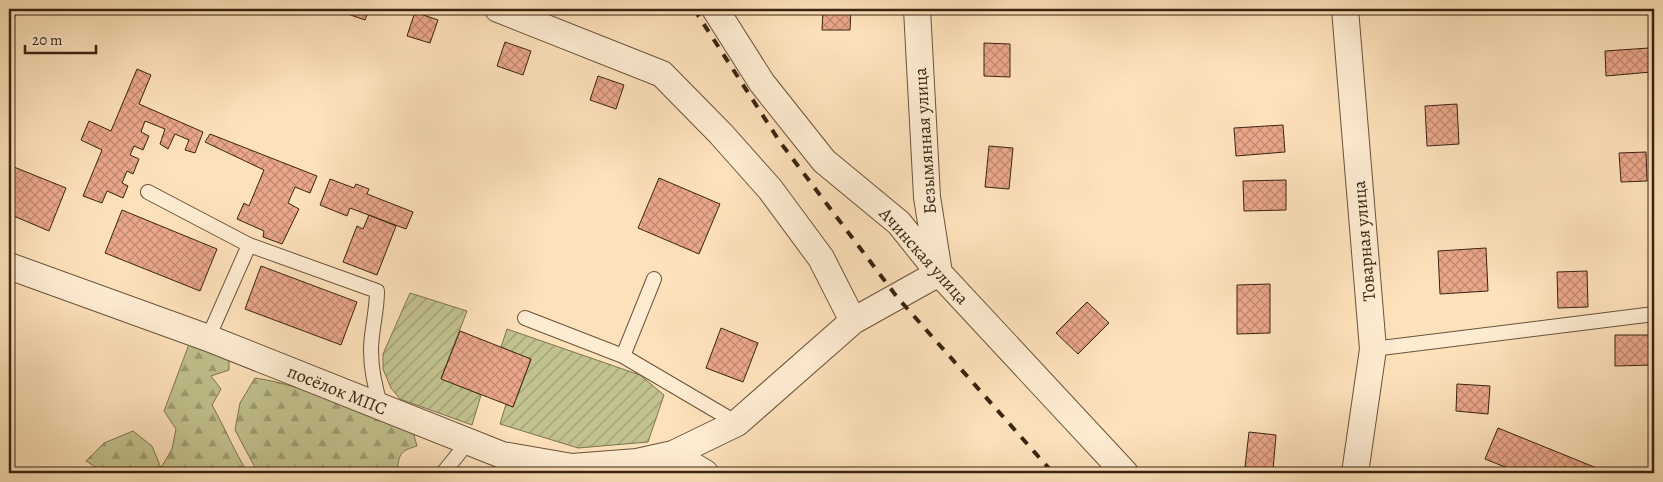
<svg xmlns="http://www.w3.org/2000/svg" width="1663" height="482" font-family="Alegreya,serif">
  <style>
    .forest { fill: url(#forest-firs); stroke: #7e734f }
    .garden { fill: url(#garden-furrows); stroke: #7e734f }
    .building { fill: url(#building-cross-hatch); stroke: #392410 }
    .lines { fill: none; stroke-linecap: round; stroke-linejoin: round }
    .service-casing { stroke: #6a533a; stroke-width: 16 }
    .minor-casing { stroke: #6a533a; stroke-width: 28 }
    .service { stroke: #feecd2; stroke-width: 14 }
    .minor { stroke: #feecd2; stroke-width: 26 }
    .rail { stroke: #392410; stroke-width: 4; stroke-dasharray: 9 9; stroke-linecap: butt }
    .labels { text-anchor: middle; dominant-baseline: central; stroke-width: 4; stroke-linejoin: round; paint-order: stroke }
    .street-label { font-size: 18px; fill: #392410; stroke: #feecd2 }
  </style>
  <defs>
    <pattern id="forest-firs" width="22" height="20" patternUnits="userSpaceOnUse" patternTransform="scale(1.25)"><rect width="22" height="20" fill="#c2c28e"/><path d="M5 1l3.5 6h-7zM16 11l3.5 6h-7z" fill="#9f9d73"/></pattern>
    <pattern id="garden-furrows" width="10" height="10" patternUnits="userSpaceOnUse" patternTransform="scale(1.25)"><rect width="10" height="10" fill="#c2c28e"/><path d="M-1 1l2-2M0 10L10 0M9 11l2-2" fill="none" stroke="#9f9d73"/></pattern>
    <pattern id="building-cross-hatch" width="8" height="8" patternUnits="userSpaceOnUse" patternTransform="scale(1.25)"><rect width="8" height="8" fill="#eba78a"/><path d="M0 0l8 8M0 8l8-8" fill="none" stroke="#bf886f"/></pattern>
  </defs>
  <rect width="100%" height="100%" fill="#fde1ba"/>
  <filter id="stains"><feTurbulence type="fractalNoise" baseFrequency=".004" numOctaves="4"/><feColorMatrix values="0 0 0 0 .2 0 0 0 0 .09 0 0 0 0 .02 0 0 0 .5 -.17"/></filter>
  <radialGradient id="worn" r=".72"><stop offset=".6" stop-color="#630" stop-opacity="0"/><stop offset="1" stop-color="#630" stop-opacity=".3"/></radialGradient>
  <!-- forest -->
  <path class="forest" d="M191,339L229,354V370L211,376L221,389L212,405C225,428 234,451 248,473H105L86,461L104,443L133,431L152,446L161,468L172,449L176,429L164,411Z
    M255,378C309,386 362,413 413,432L417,446C399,451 399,455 397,473H258L235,430L240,403Z"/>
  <!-- garden -->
  <path class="garden" d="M410,293L467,311L441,378L481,395L472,425L400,399L391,388L383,369V354Z
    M507,329L640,375L664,395L648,442L578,448L500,424L506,404L513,407L531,360L501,347Z"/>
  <!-- building -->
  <path class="building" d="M340,9H369L365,20L339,11Z
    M823,9H851L850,30H822Z
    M415,12L438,20L430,43L407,36Z
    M505,42L531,51L523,75L497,66Z
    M984,43L1010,44V77L984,76Z
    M1649,48L1651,72L1606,76L1605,51Z
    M137,69L151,75L139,104L203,132L195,153L185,150L189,140L175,134L168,149L160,144L165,129L145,121L141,132L149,136L143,150L134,146L130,155L139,159L133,174L127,171L122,183L128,186L123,198L107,191L102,203L83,196L102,150L81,140L89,121L111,131Z
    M598,76L624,85L616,109L590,100Z
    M1457,104L1459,144L1427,146L1425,106Z
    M1283,125L1285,152L1236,156L1234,128Z
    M210,134L317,176L310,193L295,187L288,203L299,209L282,244L263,237L264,231L237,219L244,203L249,206L264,170L205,142Z
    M989,146L1013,148L1009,189L985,187Z
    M1646,152L1647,181L1621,182L1619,153Z
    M9,165L66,188L49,231L9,214Z
    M659,178L720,204L699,254L638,228Z
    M330,179L354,188L356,184L369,189L367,194L413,212L406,229L350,208L347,216L320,205Z
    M1286,180V210L1244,211L1243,181Z
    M122,210L217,249L200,291L105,253Z
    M369,215L396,226L377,275L343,262L357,226L363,229Z
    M1486,248L1488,291L1440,294L1438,251Z
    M261,266L357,302L341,345L245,309Z
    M1587,271L1588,307L1558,308L1557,272Z
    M1270,284V333L1237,334V285Z
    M1087,302L1109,323L1078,354L1056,333Z
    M721,328L758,343L743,382L706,368Z
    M460,331L531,359L513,407L441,379Z
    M1615,335H1654V365L1615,366Z
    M1457,384L1490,386L1488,414L1456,411Z
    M1498,428L1609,473H1520L1485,459Z
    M1249,432L1276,435L1273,470L1245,467Z"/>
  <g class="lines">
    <defs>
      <path id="service" d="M9,12L11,9
        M148,192L249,245
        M654,279L623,356L737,423
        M525,318L623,356
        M208,338L249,245L377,291C377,312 371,331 371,350C371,370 375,388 381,407
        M1373,349L1654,314
        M443,473L468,442"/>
      <path id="minor" d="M498,9L662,74L721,134L770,189L821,258L853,321
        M715,9L762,83L824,161L899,223L939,273L1125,473
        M1345,9L1373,349L1355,473
        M9,266L208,338L502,455L572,467L637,462L673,454L705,473
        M666,464L673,454L737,423L853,321L939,273L927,197L917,9"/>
    </defs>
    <!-- service casing -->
    <use href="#service" class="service-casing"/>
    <!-- minor casing -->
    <use href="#minor" class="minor-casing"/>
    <!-- service -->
    <use href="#service" class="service"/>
    <!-- minor -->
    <use href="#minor" class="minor"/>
    <!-- rail -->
    <path class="rail" d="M694,9L780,142L897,297L1053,473"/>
  </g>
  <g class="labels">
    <!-- street labels -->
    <g class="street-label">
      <text transform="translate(925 141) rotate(-94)">Безымянная улица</text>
      <text transform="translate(1364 241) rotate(-95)">Товарная улица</text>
      <text transform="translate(924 256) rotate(48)">Ачинская улица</text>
      <text transform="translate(337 390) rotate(22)">посёлок МПС</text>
    </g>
  </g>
  <!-- margin -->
  <rect width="1663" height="482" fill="none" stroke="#fde1ba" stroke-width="30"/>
  <rect x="10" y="10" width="1643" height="462" fill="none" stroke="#392410" stroke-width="2.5"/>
  <rect x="15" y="15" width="1633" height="452" fill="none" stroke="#392410"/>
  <!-- scale -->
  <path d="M25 45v8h71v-8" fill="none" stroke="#392410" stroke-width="2.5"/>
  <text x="32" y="45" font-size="15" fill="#392410" stroke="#feecd2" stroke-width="4" paint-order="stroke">20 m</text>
  <rect width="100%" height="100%" filter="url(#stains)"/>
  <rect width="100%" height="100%" fill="url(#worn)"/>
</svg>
